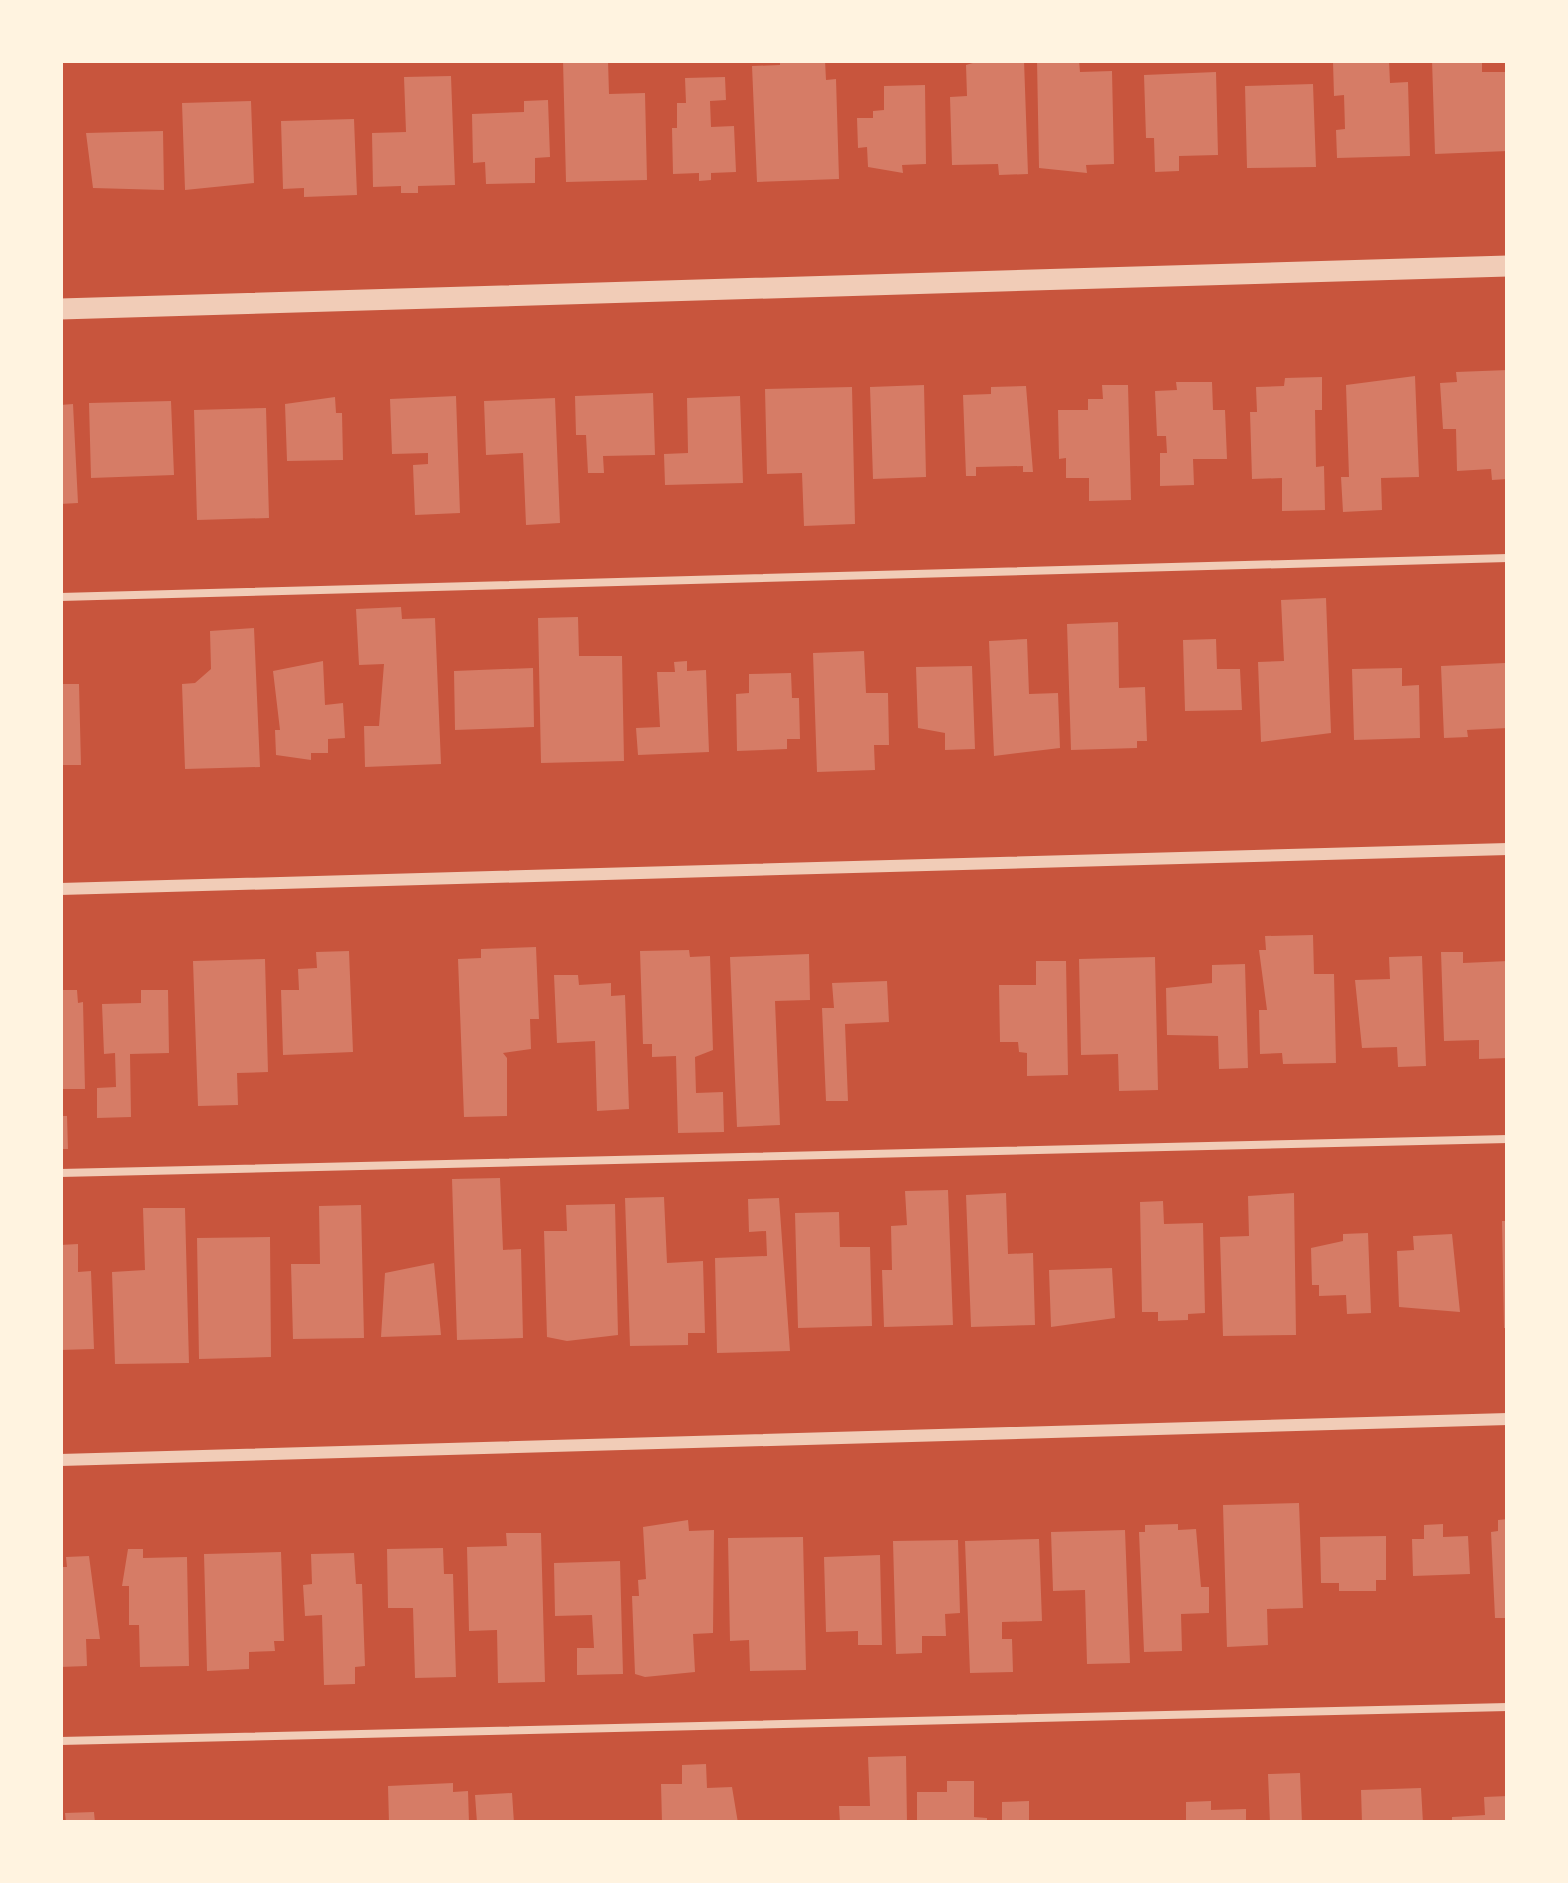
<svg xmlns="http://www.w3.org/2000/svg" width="1568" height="1883" font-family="'Source Sans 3',sans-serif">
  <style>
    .building { fill: #d67c66 }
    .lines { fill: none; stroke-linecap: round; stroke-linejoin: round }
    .service { stroke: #f1ccb7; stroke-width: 8 }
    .minor { stroke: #f1ccb7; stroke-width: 12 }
    .tertiary { stroke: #f1ccb7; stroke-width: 21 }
  </style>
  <rect width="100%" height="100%" fill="#c8553d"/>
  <!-- building -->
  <path class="building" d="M563,60H608L609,94L645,93L647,180L566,182Z
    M780,60H825L826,80L836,79L839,179L757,182L752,66L780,65Z
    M983,60H1024L1028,174L999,175L998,164L952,165L950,97L967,96L966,65Z
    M1037,60H1079L1080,72L1112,71L1114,164L1086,165L1087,173L1039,168Z
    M1389,60L1390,83L1408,82L1410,156L1337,158L1336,130L1345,129L1344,95L1334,96L1333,62Z
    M1432,60H1482V72H1507L1508,151L1435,154Z
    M1216,72L1218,155L1179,156V171L1155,172L1154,138H1146L1144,75Z
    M451,76L455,185L418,186V193H401V186L373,187L372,133L406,132L404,77Z
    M725,77L726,100L710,101L711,127L734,126L736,172L711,173V180L699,181V173L673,174L672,128H677V103H686L685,78Z
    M1313,84L1316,167L1247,168L1245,86Z
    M925,85L926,164L902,165L903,173L868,167L867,147L858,148L857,118H873V111L884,110V86Z
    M548,100L550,157L535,158V183L486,184L485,162L473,163L472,114L524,112V101Z
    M251,101L254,183L185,190L182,103Z
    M354,119L357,195L304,197V188L283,189L281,121Z
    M163,131L164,190L93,188L86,133Z
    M1508,370V479L1492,480L1491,469L1457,471L1456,429H1443L1440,383L1457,382L1456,372Z
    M1415,376L1419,477L1381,478L1382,510L1343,512L1341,477H1349L1346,385Z
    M1322,377V410H1315L1316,467L1324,466L1325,510L1282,511V478L1252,479L1250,412H1257L1256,387L1284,386L1285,378Z
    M1176,382H1212L1213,410H1225L1227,459H1193L1194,485L1160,486V453H1167L1166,436H1157L1155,391L1177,390Z
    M924,385L926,477L873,479L870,387Z
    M1102,385H1128L1131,500L1089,501V478H1066V458L1059,459L1058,410H1088V399H1103Z
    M1026,386L1033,472H1023V466L976,467V476H966L963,395L991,394V387Z
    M852,387L855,524L804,526L802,473L767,474L765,389Z
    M653,393L655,455L603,456L604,473H588L586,435H576L575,396Z
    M456,396L460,513L415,515L413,465L428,464V453L392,454L390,399Z
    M740,396L743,483L665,485L664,454L688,453L687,398Z
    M335,397L336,413H342L343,460L287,461L285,404Z
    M555,398L560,523L526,525L523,453L486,455L484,401Z
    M171,401L174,475L91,478L89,403Z
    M73,404L78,503L60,504V405Z
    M266,408L269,518L197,520L194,410Z
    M1326,598L1331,733L1261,742L1258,662L1284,661L1281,600Z
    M401,607L402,619L435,618L441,764L365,767L364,726H379L384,664L359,665L356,609Z
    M578,617L579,656H622L624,761L541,763L538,618Z
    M1118,622L1119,688L1145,687L1147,741H1137V748L1071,750L1067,624Z
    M254,628L260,767L185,769L182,684L195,683L211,669L210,631Z
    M1027,639L1029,694L1058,693L1060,748L994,756L989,641Z
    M1216,639L1217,669H1240L1242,710L1185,711L1183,640Z
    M864,651L866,693H888L889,745H874L875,770L817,772L813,653Z
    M323,661L325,705L343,703L345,738L328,739V753H311V760L276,755L275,730H280L273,671Z
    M687,661V671L706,670L709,752L638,755L636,728L660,727L657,672H675L674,662Z
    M1505,663L1508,728L1467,730L1468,737L1444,738L1441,666Z
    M972,666L975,749L945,750V733L918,728L916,667Z
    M533,668L534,727L455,730L454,671Z
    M1402,668V686L1419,685L1420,738L1354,740L1352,669Z
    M791,673L792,698H799L800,739H787V749L737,751L736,694L749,693V674Z
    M60,684H79L81,765H60Z
    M1313,935L1314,974H1334L1336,1063L1283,1064L1282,1053L1260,1054L1259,1010H1267L1259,950H1266L1265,936Z
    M536,947L539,1019H530L531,1049L503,1053L507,1058V1116L464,1117L458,959L481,958V949Z
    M689,950L690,957L710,956L713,1050L695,1057L696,1093L723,1092L724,1132L678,1133L676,1056L652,1057V1044H643L640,951Z
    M349,951L353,1052L283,1055L281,990H299L298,969L317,968L316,952Z
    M1441,952H1463V963L1508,961V1058L1479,1059V1040L1444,1041Z
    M809,954L810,1000L775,1001L780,1125L737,1127L730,957Z
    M1422,956L1426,1066L1398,1067L1397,1047L1362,1048L1355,980L1390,979L1389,957Z
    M1155,957L1158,1090L1119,1091L1118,1054L1081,1055L1079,959Z
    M265,959L268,1072L237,1073L238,1105L198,1106L193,961Z
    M1036,961H1066L1068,1075L1027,1076V1053L1019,1052L1018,1042H1000L999,985H1036Z
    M1245,964L1248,1068L1219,1069L1218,1036L1167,1035L1166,988L1212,983V965Z
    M554,975H578L579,985L611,983V996L625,995L629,1109L597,1111L595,1041L557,1043Z
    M887,981L889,1022L845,1024L848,1101H826L822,1008H834L832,983Z
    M60,990H77L78,1003L83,1002L85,1089H60Z
    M141,990H168L169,1053L130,1054L131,1117L97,1118V1088L116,1087L115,1053L104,1054L102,1004L141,1003Z
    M60,1116H67L68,1149H60Z
    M500,1178L503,1250L521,1249L523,1338L457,1340L452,1179Z
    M948,1190L953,1325L884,1327L882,1270H892L891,1226L907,1225L905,1191Z
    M1006,1193L1008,1254L1033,1253L1035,1325L971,1327L966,1195Z
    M1294,1193L1296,1335L1223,1336L1220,1237L1249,1236L1248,1196Z
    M664,1197L667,1263L703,1261L705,1333H688V1345L630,1346L625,1198Z
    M779,1198L790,1351L717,1353L715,1258L767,1256L766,1231L749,1232L748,1199Z
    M1163,1201L1164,1224L1203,1223L1205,1313L1188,1314V1320L1158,1321V1312H1142L1140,1202Z
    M615,1204L618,1335L567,1341L547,1337L544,1231H567L566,1205Z
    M361,1205L364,1338L293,1339L291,1264H320L319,1206Z
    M143,1208H185L189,1363L115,1364L112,1272L145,1270Z
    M839,1212L840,1247H870L872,1326L798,1328L795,1213Z
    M1502,1221H1508V1328H1504Z
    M1368,1233L1371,1313L1347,1314L1346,1295L1319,1296V1285H1312L1311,1248L1343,1241V1234Z
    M1452,1234L1460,1312L1399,1307L1397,1251L1414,1250L1413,1236Z
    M270,1237L271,1357L199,1359L197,1238Z
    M78,1244V1272L91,1271L94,1349L60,1350V1245Z
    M434,1263L441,1335L381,1337L385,1273Z
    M1112,1268L1115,1318L1051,1327L1049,1270Z
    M1299,1503L1303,1608L1267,1609L1268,1645L1227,1647L1223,1505Z
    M1508,1519V1618H1495L1491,1532L1498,1531V1520Z
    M688,1520L689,1531L714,1530L713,1633L693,1634L695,1672L645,1677L635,1674L632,1596H639L638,1580L646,1579L643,1527Z
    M1178,1524V1530L1196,1529L1201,1587H1209V1613L1181,1614L1182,1651L1144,1652L1139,1532H1145V1525Z
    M1443,1524V1537L1468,1536L1470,1574L1413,1576L1412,1539H1424V1525Z
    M1125,1530L1130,1663L1087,1664L1085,1590L1053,1591L1051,1532Z
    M506,1533H541L545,1682L498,1683L497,1630L469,1631L467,1547L507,1546Z
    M1386,1536V1580H1376V1591H1339V1583H1321L1320,1537Z
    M803,1537L806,1670L750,1671L749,1640L730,1641L728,1538Z
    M1039,1539L1042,1621L1002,1622V1639H1012L1013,1672L970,1673L965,1541Z
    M958,1540L960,1613L945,1614L946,1636H922V1653L896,1654L893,1541Z
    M443,1548L444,1574H453L456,1677L415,1678L413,1608H388L387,1549Z
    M128,1549H143V1558L187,1557L189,1666L140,1667L139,1625H129V1586H122Z
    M281,1552L284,1641H274L275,1651L249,1652V1669L207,1671L204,1554Z
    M354,1553L356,1584H362L365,1666L355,1667V1684L324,1685L322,1615L305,1616L303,1585L312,1584L311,1554Z
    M880,1555L882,1645H858V1631L826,1632L824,1557Z
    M89,1556L100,1639H86L87,1666L60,1667V1567H67L66,1557Z
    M620,1561L623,1674L577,1675V1648H594L592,1615L555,1616L554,1563Z
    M906,1756L907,1823H840L839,1806H870L868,1757Z
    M706,1764L707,1788L732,1787L738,1823H662L661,1784H682V1765Z
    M1300,1773L1302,1823H1270L1268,1774Z
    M947,1781H974V1817L987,1818V1823H917V1792H947Z
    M453,1783V1792L468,1791L469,1823H389L388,1786Z
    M1421,1788L1423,1823H1362L1361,1790Z
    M512,1793L514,1823H477L475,1795Z
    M1508,1796V1823H1452V1817L1485,1815L1484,1797Z
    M1029,1801V1823H1002V1802Z
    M1211,1801V1810L1246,1809V1823H1186V1802Z
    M94,1812L95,1823H66L65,1813Z"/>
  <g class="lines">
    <!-- service -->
    <path class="service" d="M60,597L1508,558
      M60,1173L1508,1139
      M60,1741L1508,1707"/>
    <!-- minor -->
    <path class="minor" d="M60,889L1508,849
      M60,1460L1508,1419"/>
    <!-- tertiary -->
    <path class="tertiary" d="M60,309L1508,266"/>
  </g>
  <!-- border -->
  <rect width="1568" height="1883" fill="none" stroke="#fff3e0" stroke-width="126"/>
</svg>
